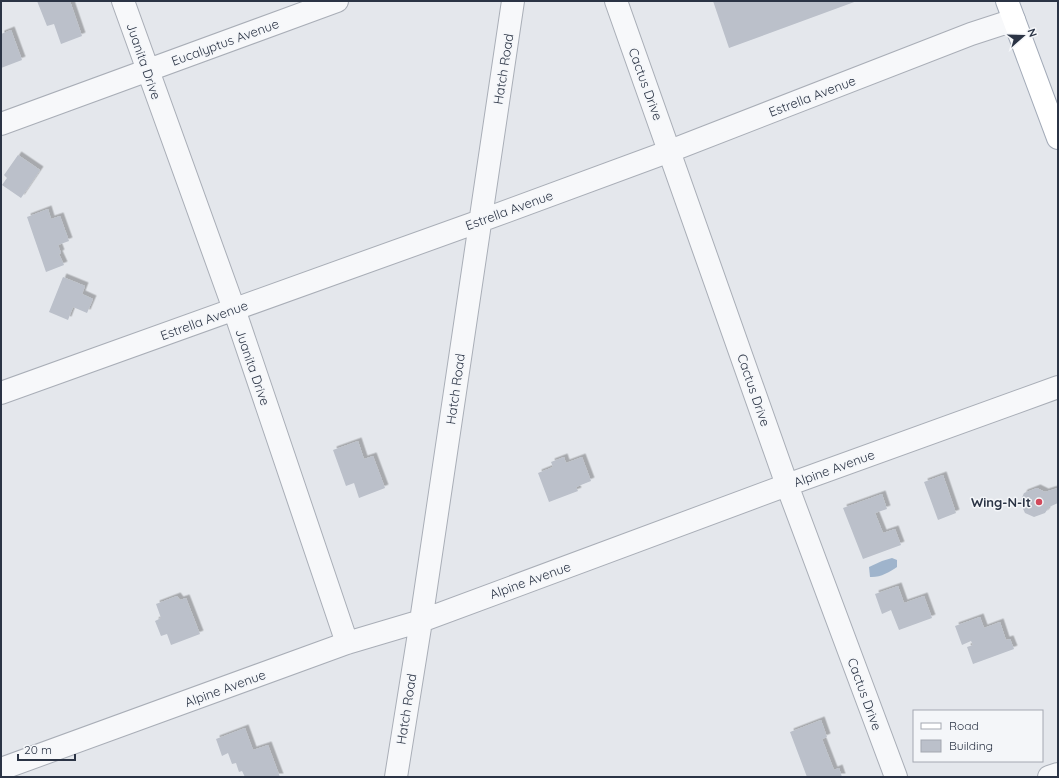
<svg xmlns="http://www.w3.org/2000/svg" width="1059" height="778" font-family="Quicksand,sans-serif">
  <style>
    .water { fill: #9fb4cc }
    .building { fill: #bbc0ca; filter: url(#shadow) }
    .lines { fill: none; stroke-linecap: round; stroke-linejoin: round }
    .minor-casing { stroke: #a9aeb7; stroke-width: 24 }
    .major-casing { stroke: #a3abb8; stroke-width: 24 }
    .minor { stroke: #f7f8fa; stroke-width: 22 }
    .major { stroke: #fff; stroke-width: 22 }
    .poi-dot { fill: #d1495b; stroke: #f4f6f9; stroke-width: 1.5 }
    .labels { text-anchor: middle; dominant-baseline: central; stroke-width: 3; stroke-linejoin: round; paint-order: stroke }
    .street-label { font-size: 13px; fill: #2b3445; stroke: #f4f6f9 }
    .poi-label { font-size: 13px; font-weight: bold; fill: #2b3445; stroke: #f4f6f9; text-anchor: end }
  </style>
  <defs>
    <filter id="shadow"><feDropShadow dx="3.5" dy="-3.5" stdDeviation="0" flood-color="#0004"/></filter>
  </defs>
  <rect width="100%" height="100%" fill="#e4e7ec"/>
  <!-- water -->
  <path class="water" d="M892,558L897,560V567C890,572 879,578 870,577L869,567L882,561Z"/>
  <!-- building -->
  <path class="building" d="M37,1H70L82,36L61,44L54,24L47,26Z
    M713,1H857L729,48Z
    M11,30L22,60L1,68V34Z
    M18,155L40,170L21,198L2,185L7,178L4,175Z
    M48,209L51,219L60,216L69,241L58,245L61,253L59,254L64,265L46,272L27,217Z
    M63,277L85,286L82,294L93,299L87,313L73,307L68,320L49,312Z
    M358,441L364,459L373,456L385,488L359,498L354,483L346,486L333,450Z
    M564,457L566,463L582,457L591,481L576,487L578,491L549,502L538,473L553,467L551,462Z
    M943,475L956,513L938,520L924,482Z
    M1037,488L1045,492L1058,488V503L1049,507L1045,513L1034,517L1025,513L1020,502L1024,493Z
    M882,494L887,509L875,513L883,533L895,529L901,545L863,559L843,508Z
    M898,586L904,603L924,596L932,618L899,630L891,610L882,614L875,594Z
    M177,596L180,600L186,598L200,634L171,645L167,634L161,636L155,621L161,618L156,604Z
    M980,617L984,628L1000,622L1006,640L1010,639L1014,649L973,664L967,647L973,645L971,641L962,645L955,626Z
    M821,720L827,737L822,739L834,770L839,768L842,777H807L790,732Z
    M245,728L253,750L268,745L280,777H245L242,771L239,772L236,763L232,764L228,753L222,756L216,739Z"/>
  <g class="lines">
    <defs>
      <path id="minor" d="M123,1L234,309L347,643
        M616,1L787,485L896,777
        M1,124L337,1
        M1,393L480,221L670,151L971,34L1014,20
        M1,769L347,643L421,621L787,485L1058,387
        M396,777L421,621L513,1
        M1049,777L1058,774"/>
      <path id="major" d="M1007,1L1058,138"/>
    </defs>
    <!-- minor casing -->
    <use href="#minor" class="minor-casing"/>
    <!-- major casing -->
    <use href="#major" class="major-casing"/>
    <!-- minor -->
    <use href="#minor" class="minor"/>
    <!-- major -->
    <use href="#major" class="major"/>
  </g>
  <!-- markers -->
  <circle class="poi-dot" cx="1039" cy="502" r="4"/>
  <g class="labels">
    <!-- street labels -->
    <g class="street-label">
      <text transform="translate(225 42) rotate(-20)">Eucalyptus Avenue</text>
      <text transform="translate(144 61) rotate(71)">Juanita Drive</text>
      <text transform="translate(503 69) rotate(-81)">Hatch Road</text>
      <text transform="translate(646 84) rotate(70)">Cactus Drive</text>
      <text transform="translate(812 96) rotate(-21)">Estrella Avenue</text>
      <text transform="translate(509 210) rotate(-20)">Estrella Avenue</text>
      <text transform="translate(204 320) rotate(-20)">Estrella Avenue</text>
      <text transform="translate(253 367) rotate(71)">Juanita Drive</text>
      <text transform="translate(455 389) rotate(-82)">Hatch Road</text>
      <text transform="translate(754 390) rotate(71)">Cactus Drive</text>
      <text transform="translate(834 468) rotate(-20)">Alpine Avenue</text>
      <text transform="translate(530 580) rotate(-20)">Alpine Avenue</text>
      <text transform="translate(225 688) rotate(-20)">Alpine Avenue</text>
      <text transform="translate(865 694) rotate(70)">Cactus Drive</text>
      <text transform="translate(406 709) rotate(-81)">Hatch Road</text>
    </g>
    <!-- poi labels -->
    <g class="poi-label">
      <text x="1031" y="502">Wing-N-It</text>
    </g>
  </g>
  <!-- border -->
  <rect width="1059" height="778" fill="none" stroke="#2b3445" stroke-width="4"/>
  <!-- legend -->
  <rect x="913" y="710" width="130" height="52" fill="#f4f6f9" stroke="#a4a8b1"/>
  <rect x="921" y="723" width="20" height="6" fill="#ffffff" stroke="#a4a8b1"/>
  <text x="949" y="730" font-size="12" fill="#2b3445">Road</text>
  <rect x="921" y="740" width="20" height="12" fill="#bbc0ca" stroke="#a4a8b1"/>
  <text x="949" y="750" font-size="12" fill="#2b3445">Building</text>
  <!-- north arrow -->
  <g transform="translate(1023 36) rotate(70)" stroke="#f4f6f9" stroke-width="3" paint-order="stroke">
  <path d="M0-3L7 15L0 10L-7 15Z" fill="#2b3445"/>
  <text y="-6" font-size="11" font-weight="bold" text-anchor="middle" fill="#2b3445">N</text>
  </g>
  <!-- scale -->
  <path d="M18 754v6h57v-6" fill="none" stroke="#2b3445" stroke-width="2"/>
  <text x="24" y="754" font-size="12" fill="#2b3445" stroke="#f4f6f9" stroke-width="3" paint-order="stroke">20 m</text>
</svg>
